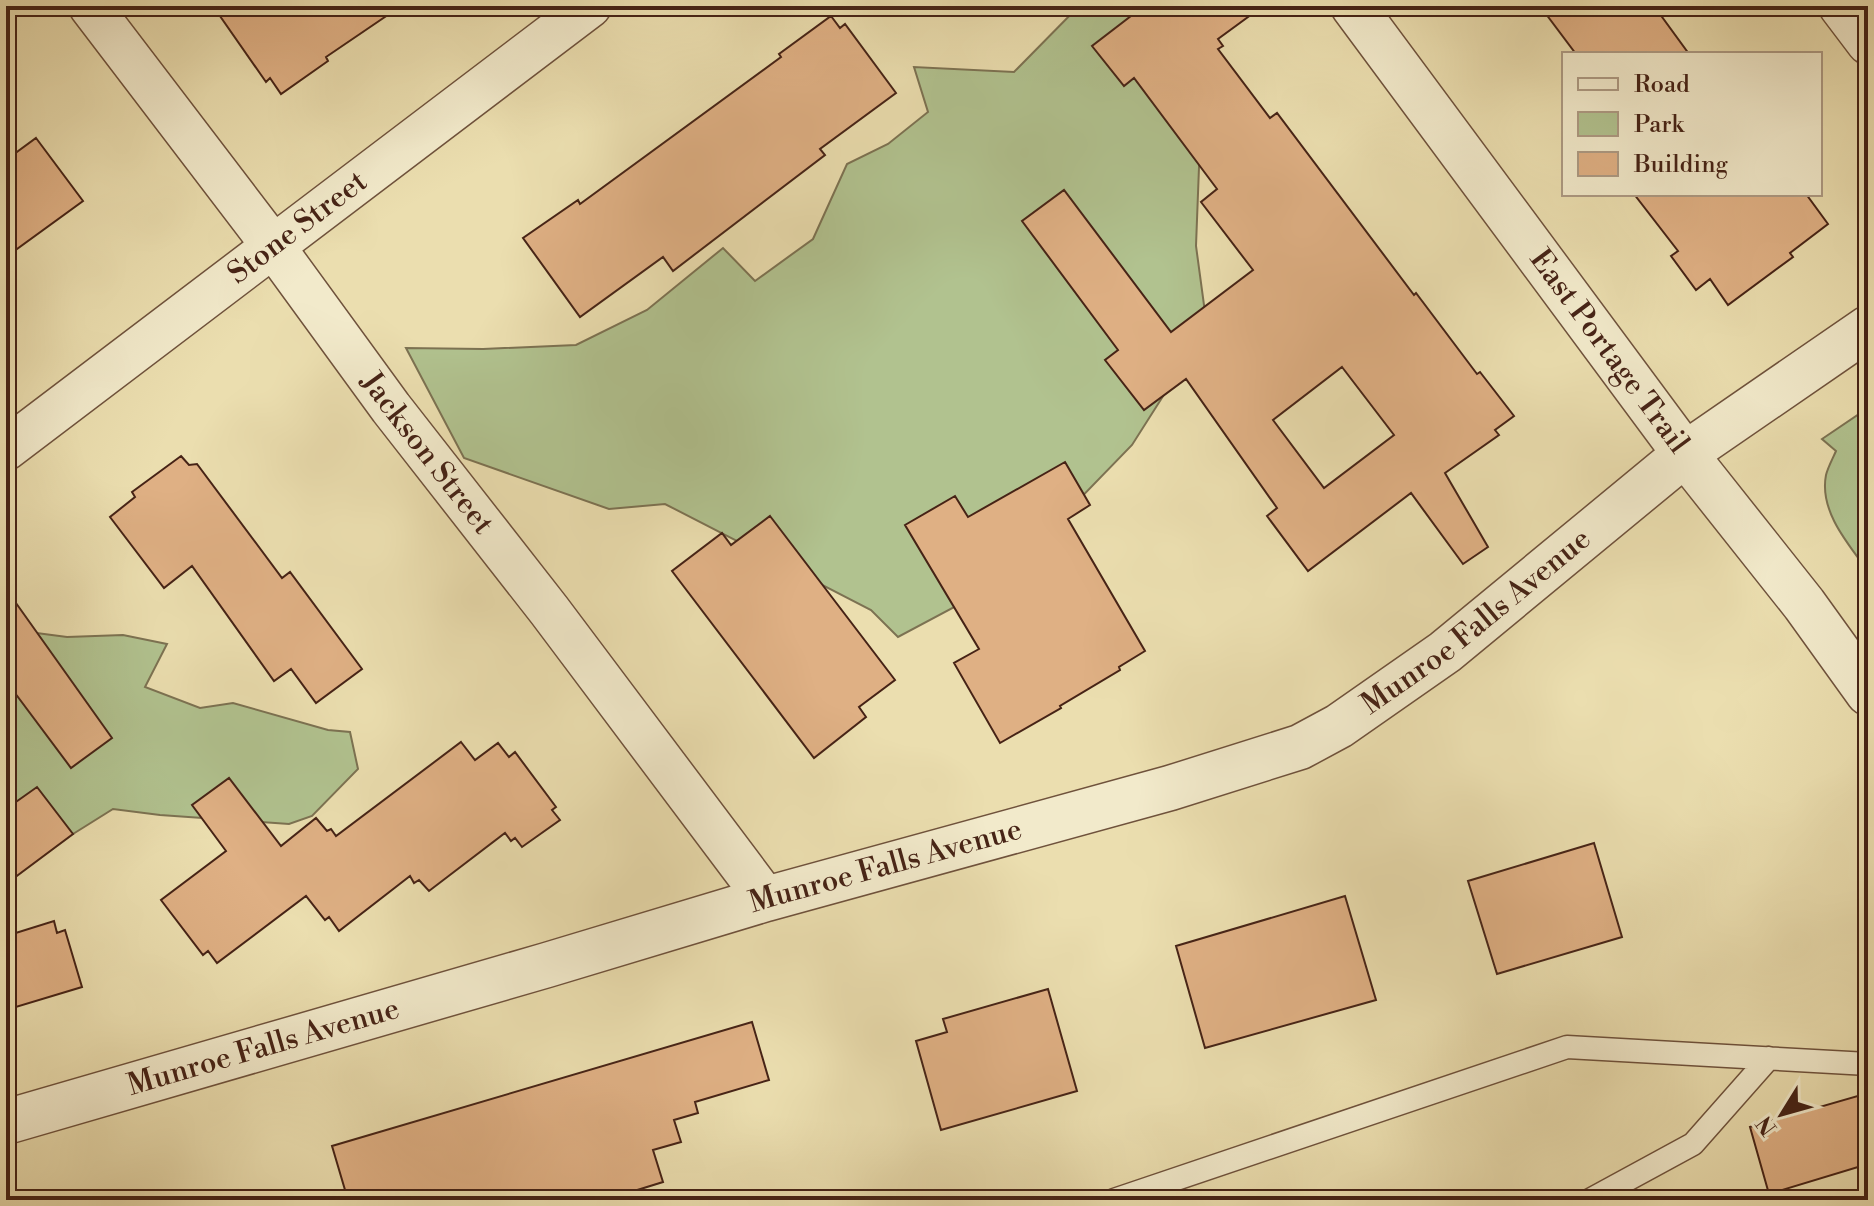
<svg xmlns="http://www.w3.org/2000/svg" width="1874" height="1206" font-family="'Libre Bodoni',serif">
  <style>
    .green { fill: #b1c28f; stroke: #7c7252; stroke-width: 2 }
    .building { fill: #dfb084; stroke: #462316; stroke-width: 2; fill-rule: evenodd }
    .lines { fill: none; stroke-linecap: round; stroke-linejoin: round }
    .service-casing { stroke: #6f523c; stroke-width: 25 }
    .minor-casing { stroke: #6f523c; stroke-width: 45 }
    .tertiary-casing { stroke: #6f523c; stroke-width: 47 }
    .service { stroke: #f2eacb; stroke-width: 22 }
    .minor { stroke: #f2eacb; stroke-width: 42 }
    .tertiary { stroke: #f2eacb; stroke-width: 44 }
    .labels { text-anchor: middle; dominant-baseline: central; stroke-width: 8; stroke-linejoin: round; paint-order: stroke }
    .street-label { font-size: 30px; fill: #462316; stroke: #f2eacb }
  </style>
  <rect width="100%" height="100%" fill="#ebdeaf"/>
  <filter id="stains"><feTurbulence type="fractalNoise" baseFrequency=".0025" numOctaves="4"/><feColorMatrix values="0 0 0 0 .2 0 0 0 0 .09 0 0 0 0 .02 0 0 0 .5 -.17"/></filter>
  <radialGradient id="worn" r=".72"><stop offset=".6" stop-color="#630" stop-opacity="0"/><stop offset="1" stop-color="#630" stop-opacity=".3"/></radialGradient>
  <!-- green -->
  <path class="green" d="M1079,6H1161L1201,115L1196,246L1207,327L1132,445L1031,549L977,595L898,637L871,610L665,504L609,509L464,458L406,348L483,349L576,345L647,310L723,248L755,281L813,239L847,164L888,144L928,112L914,67L1014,72Z
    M1868,408V571C1848,544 1819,511 1826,475C1828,467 1833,458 1836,451L1822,439Z
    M6,629L67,637L123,635L167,644L145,687L200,708L233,703L328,730L350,732L358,769L312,816L289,824L160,815L113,809L73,834L6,814Z"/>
  <!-- building -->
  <path class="building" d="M213,6H401L326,57L328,61L281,94L270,78L266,82Z
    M1144,6H1263L1218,39L1223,46L1218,49L1270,118L1277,113L1414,295L1416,293L1477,374L1480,372L1514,416L1495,430L1499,435L1445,473L1488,547L1463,564L1411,493L1308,571L1267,516L1277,508L1186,379L1144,410L1105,360L1118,350L1022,221L1064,190L1171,332L1253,270L1201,202L1217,189L1134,78L1124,86L1092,46ZM1342,367L1394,435L1324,488L1273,420Z
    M1540,6H1654L1689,54H1576Z
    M831,16L840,28L845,24L896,93L820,149L825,155L673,271L663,257L580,317L523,238L578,200L580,204L781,57L779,54Z
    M36,138L83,201L6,257V160Z
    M1634,194H1806L1828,224L1790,253L1793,257L1728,305L1710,279L1696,290L1671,256L1678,251Z
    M181,456L189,465L197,464L282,578L290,572L362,669L316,703L291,669L274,681L192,566L164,588L110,517L135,497L132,492Z
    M1065,462L1090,505L1068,519L1145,651L1119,667L1120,670L1060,706L1061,708L1000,743L954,663L979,649L905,525L955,496L968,517Z
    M770,516L895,680L859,707L866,717L814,758L672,571L722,533L731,545Z
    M6,589L112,738L71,768L6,681Z
    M461,742L475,760L498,743L509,757L515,752L556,807L552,810L560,820L522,847L515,838L511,841L505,833L429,891L419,880L414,883L410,876L339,931L329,917L325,920L306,896L217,963L208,951L203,955L161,900L226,851L192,805L229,778L281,846L316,818L327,831L331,829L336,836Z
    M37,787L73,834L6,884V809Z
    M1594,843L1622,937L1497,974L1468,881Z
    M1345,896L1376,1000L1205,1048L1176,946Z
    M54,921L57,933L65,930L82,987L6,1010V936Z
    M1048,989L1077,1091L941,1130L916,1041L947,1032L943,1019Z
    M752,1022L769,1080L695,1102L698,1113L674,1120L681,1142L653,1150L663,1182L605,1200H348L332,1146Z
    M1868,1093V1164L1769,1194L1750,1127Z"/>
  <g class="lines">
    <defs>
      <path id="service" d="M1114,1200L1567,1047L1868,1064
        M1590,1200L1693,1144L1769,1058"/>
      <g id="minor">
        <path id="s1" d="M90,6L273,246L391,408L549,610L766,899"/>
        <path d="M1840,6L1868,43"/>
        <path id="s2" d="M6,449L590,6"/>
      </g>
      <g id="tertiary">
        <path id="s3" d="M1353,6L1685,454L1804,604L1868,693"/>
        <path id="s4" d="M6,1122L547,965L766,899L1170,788L1300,747L1339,726L1445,652L1685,454L1868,328"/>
      </g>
    </defs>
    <!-- service casing -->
    <use href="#service" class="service-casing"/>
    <!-- minor casing -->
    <use href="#minor" class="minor-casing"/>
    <!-- tertiary casing -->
    <use href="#tertiary" class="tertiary-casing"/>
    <!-- service -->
    <use href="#service" class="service"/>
    <!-- minor -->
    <use href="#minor" class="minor"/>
    <!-- tertiary -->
    <use href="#tertiary" class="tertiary"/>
  </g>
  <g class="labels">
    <!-- street labels -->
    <g class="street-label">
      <text stroke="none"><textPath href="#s2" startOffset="366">Stone Street</textPath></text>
      <text stroke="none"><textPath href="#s3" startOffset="430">East Portage Trail</textPath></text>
      <text stroke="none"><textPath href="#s1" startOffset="560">Jackson Street</textPath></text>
      <text stroke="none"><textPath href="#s4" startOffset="1564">Munroe Falls Avenue</textPath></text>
      <text stroke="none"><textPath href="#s4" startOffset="916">Munroe Falls Avenue</textPath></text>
      <text stroke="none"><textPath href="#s4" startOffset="268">Munroe Falls Avenue</textPath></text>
    </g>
  </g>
  <!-- margin -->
  <rect width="1874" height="1206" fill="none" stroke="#ebdeaf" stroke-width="32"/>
  <rect x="8" y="8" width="1858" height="1190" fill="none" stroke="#462316" stroke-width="4"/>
  <rect x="16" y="16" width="1842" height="1174" fill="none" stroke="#462316" stroke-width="2"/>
  <!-- legend -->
  <rect x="1562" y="52" width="260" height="144" fill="#f2eacb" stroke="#ad9a83" stroke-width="2"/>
  <rect x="1578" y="78" width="40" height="12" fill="#f2eacb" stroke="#ad9a83" stroke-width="2"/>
  <text x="1634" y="92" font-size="24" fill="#462316">Road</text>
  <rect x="1578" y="112" width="40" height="24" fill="#b1c28f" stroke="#ad9a83" stroke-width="2"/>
  <text x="1634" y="132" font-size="24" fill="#462316">Park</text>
  <rect x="1578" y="152" width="40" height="24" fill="#dfb084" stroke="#ad9a83" stroke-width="2"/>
  <text x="1634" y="172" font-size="24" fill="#462316">Building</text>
  <!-- north arrow -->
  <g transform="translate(1782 1114) rotate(233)" stroke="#f2eacb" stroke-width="6" paint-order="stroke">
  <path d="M0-6L14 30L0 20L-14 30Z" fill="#462316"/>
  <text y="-12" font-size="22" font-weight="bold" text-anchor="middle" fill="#462316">N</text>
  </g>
  <rect width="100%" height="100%" filter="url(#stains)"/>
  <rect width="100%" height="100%" fill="url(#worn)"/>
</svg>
